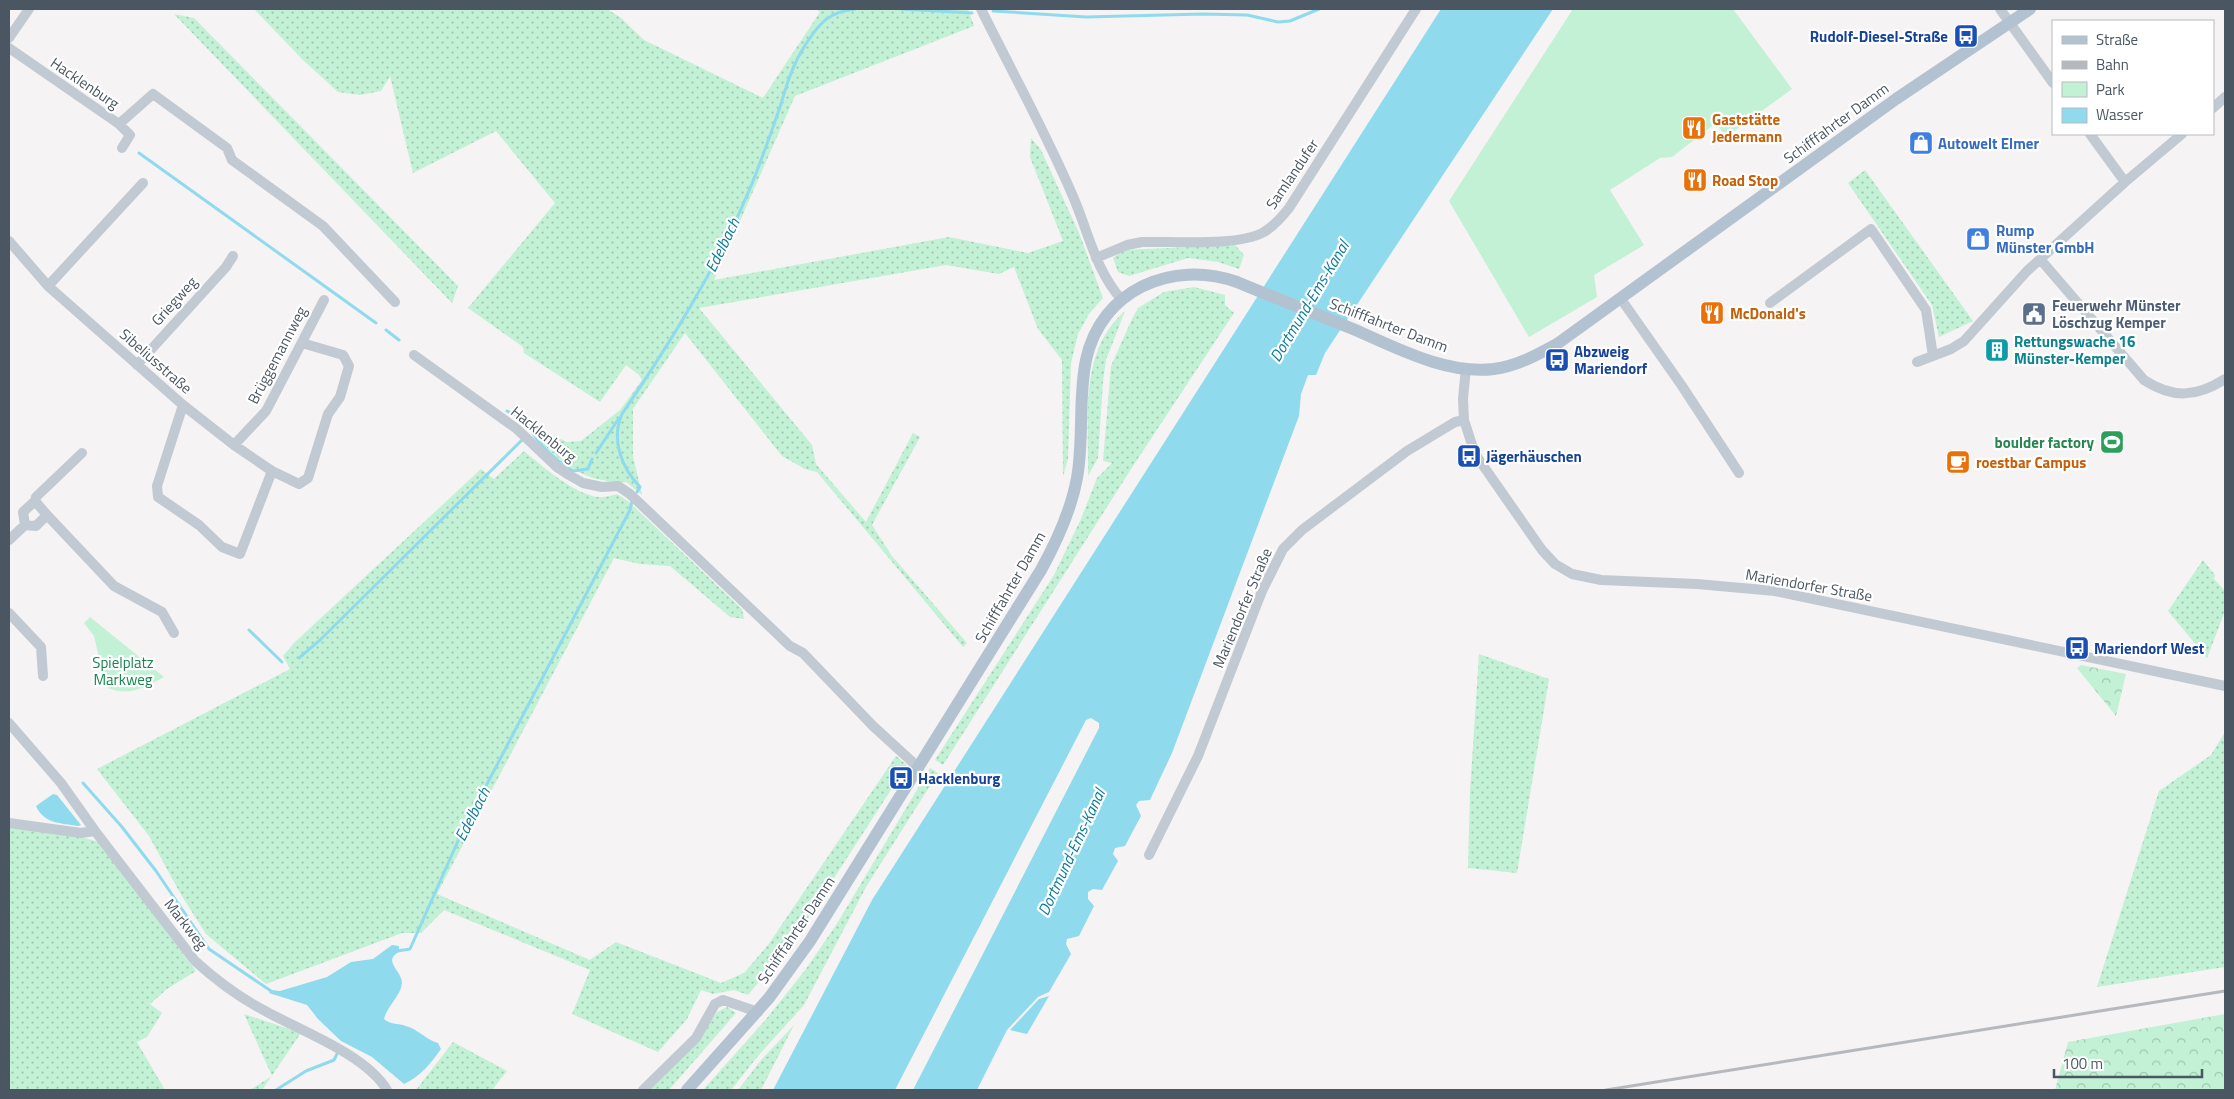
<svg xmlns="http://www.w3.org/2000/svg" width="2234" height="1099" font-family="'Titillium Web',sans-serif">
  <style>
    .grass { fill: url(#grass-dots) }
    .forest { fill: url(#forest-crowns) }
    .green { fill: #c3f1d5 }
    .water { fill: #90daee }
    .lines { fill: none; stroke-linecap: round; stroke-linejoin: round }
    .stream { stroke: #90daee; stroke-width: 3 }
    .minor { stroke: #c1cad2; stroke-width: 10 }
    .major { stroke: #b3c2d1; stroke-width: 12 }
    .rail { stroke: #b5b8bd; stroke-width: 3 }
    .labels { text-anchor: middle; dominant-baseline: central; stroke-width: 4.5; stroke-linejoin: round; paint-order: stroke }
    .transit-label { font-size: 15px; font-weight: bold; fill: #164399; stroke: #fff; text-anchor: start }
    .street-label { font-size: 15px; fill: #4a5661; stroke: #fff }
    .food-label { font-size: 15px; font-weight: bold; fill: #c56008; stroke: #fff; text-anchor: start }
    .shop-label { font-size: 15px; font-weight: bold; fill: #366cbe; stroke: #fff; text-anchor: start }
    .service-label { font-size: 15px; font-weight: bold; fill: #4e5e75; stroke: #fff; text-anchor: start }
    .culture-label { font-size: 15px; font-weight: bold; fill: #0d838f; stroke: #fff; text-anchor: start }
    .leisure-label { font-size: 15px; font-weight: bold; fill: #27864d; stroke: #fff; text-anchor: end }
    .park-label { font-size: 15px; fill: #17864f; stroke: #fff }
    .water-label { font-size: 16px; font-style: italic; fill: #0c7c9b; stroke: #fff }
  </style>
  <defs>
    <pattern id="grass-dots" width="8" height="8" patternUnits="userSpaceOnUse" patternTransform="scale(1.25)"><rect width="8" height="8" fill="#c3f1d5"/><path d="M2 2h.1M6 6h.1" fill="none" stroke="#a0c6b0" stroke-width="1.8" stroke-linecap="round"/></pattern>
    <pattern id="forest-crowns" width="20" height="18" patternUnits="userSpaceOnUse" patternTransform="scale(1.25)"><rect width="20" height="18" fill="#c3f1d5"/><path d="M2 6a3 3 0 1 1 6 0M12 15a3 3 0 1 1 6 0" fill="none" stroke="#a0c6b0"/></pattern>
  </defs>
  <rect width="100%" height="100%" fill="#f5f3f3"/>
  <!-- grass -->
  <path class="grass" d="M254,9H607L621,18L644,40L763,98L820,12L816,9H968L974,26L795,96L714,280L949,237L1028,253L1063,241L1030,157L1031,138L1041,150L1079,233L1103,298L1089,314L1078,334L1071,363L1068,458L1063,477L1062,360L1038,329L1014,267L999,274L946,265L699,308L812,445L816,464L866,522L913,433L920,437L872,525L892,556L967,643L963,647L817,472L805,469L782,456L685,333L633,409V456L642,495L626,482C580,483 561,461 529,431L535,427L567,442L581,441L620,410L642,380L639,375L626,365L600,402L524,353L523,347L468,308L555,203L496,131L413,173L390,76L381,91L360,95L338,92L303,60Z
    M174,14L194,18L458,286L452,303Z
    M1865,170L1973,321L1939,337L1932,305L1848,183Z
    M1235,245L1244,255L1239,269L1218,262L1188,258L1129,276L1118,272L1113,258L1123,250Z
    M1194,287L1225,295V305L1234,313L1133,466L943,765L935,760L1054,575L1081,519L1097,478L1112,463L1103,461L1111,366L1131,321L1138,308L1164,292Z
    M1125,311L1106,360L1103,381L1098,458L1088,476C1089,421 1078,351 1125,311Z
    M524,451C542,466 574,494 598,497C604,498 612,495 617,494L629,502L742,609L744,619L730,617L670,566L640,564L614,558L437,894L590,960L616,942L721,983L744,973L768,945L896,756L907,765L794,940L748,995L734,990L713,994L701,990L687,1019L658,1052L572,1014L590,970L444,910L421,933H402L266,984L206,934L180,893L149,836L97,769L290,669L283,656L294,643L481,469L494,479Z
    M2203,560L2215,575L2214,579L2225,591V611L2207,658L2168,611Z
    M1479,654L1549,679L1517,873L1468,868L1470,792Z
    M2225,732V967L2097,987L2159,791L2211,755Z
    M930,768L938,773L866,887L804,1005L758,1056L731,1090H703L767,1018L806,969L838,922Z
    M9,826L81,837L99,842L196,971L167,989L150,1004L162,1013L147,1037L137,1042L165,1090H9Z
    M727,1007L736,1013L669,1090H648L698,1040L717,1012Z
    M244,1014L301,1033L262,1090H250L272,1076Z
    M794,1025L761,1090H738L762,1059Z
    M453,1042L507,1071L492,1090H416Z"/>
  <!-- forest -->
  <path class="forest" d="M2081,665L2126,674L2116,716L2077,668Z
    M2225,1014L2224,1090H2055L2068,1042Z"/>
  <!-- green -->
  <path class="green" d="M1573,9H1733L1792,89L1726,137L1716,123L1672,157L1660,158L1610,190L1644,245L1594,275L1597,297L1529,337L1449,201Z
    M90,617L164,677C145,687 130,697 108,688L105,683L94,636L84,623Z"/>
  <!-- water -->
  <path class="water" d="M1441,9H1553L1325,353L1316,375H1308L1301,394L1299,416L1172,753L1150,800L1139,801L1136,805L1141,816L1125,846L1115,848L1113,854L1118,861L1102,890L1093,889L1088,892V899L1094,906L1079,936L1067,939L1066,944L1071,954L1049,992L1038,997L1007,1030L977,1090H913L1099,728V723L1091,718L1086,720L895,1090H773L872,900Z
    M53,794L57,795L81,825L78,826C61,823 44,824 36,806Z
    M392,945L399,946V952C382,961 402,971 402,983C401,996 387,1006 384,1019C391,1025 398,1023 406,1026C418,1029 426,1040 438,1043L441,1049C431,1063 420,1077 404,1084L372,1057L341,1041L318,1019L307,1005L269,993L271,990L280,991L327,977L351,962L373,959Z
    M1049,996L1027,1034L1010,1030L1039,999Z"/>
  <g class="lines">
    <!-- stream -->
    <path class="stream" d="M901,9L972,13
      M993,11L1086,17L1203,14L1247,15L1278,22L1290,21L1319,9
      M139,153L376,323
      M386,330L399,340
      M507,411L528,422C532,440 557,461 573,471L588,469L592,459
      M596,453L619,418
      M637,492L640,487C621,467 611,440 622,414C670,343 715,271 748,193C760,165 770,136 780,107C787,84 792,65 806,44C820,22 829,12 855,9
      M249,630L282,662
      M299,658L320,640L523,439
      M83,783L122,827L156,871L209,949L274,993
      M397,951L410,949L462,832L630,510L632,501
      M276,1090L306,1071L334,1060L337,1054"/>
    <!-- minor -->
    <path class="minor" d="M981,9C1011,70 1045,131 1072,194C1088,230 1095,270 1122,300
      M2000,9L2053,83
      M9,38L29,9
      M9,48L119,124L130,135L122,148
      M2213,108L2225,97
      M119,124L153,94L227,148L232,160L323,226L395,302
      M2090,134L2125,182
      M9,241L48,286L183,405L234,445L272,471L299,484L308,478L328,414L340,397L349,366L343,355L302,343
      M1096,258L1127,245L1142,242C1173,241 1237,247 1264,232C1274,226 1282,217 1289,208L1416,9
      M2040,259L2144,380C2173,399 2197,397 2225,379
      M48,286L143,183
      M1621,299L1682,386L1739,473
      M1770,303L1871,229L1926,310L1933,356
      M414,355L517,429L557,467L569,475L583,483L602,487L618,486L630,494L790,646L803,653L873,726L919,768
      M1917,362L1951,349L1964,341L2027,271L2125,182L2182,134
      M137,365L226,267L233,256
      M1466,368L1463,399L1464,420L1475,454L1542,550L1555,564L1572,574L1601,580L1697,584L1775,591L2225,686
      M183,405L157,486L158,497L199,525L222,547L240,554L272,471
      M234,445L266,411L324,300
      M35,501L36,497L82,453
      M47,515L114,586L162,612L174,633
      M9,540L25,525L36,526L47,515L35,501L23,512L25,525
      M9,613L41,647L43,676
      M9,723L61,783L95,831L195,961C217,981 240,998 267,1012C302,1031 366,1055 387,1090
      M9,823L81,833L95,831
      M1149,855L1198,756L1262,591L1283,549L1302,530L1407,451L1455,422L1464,420
      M643,1090L696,1038L715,1004L723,1000L758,1012"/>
    <!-- major -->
    <path class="major" d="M687,1090L769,998L810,941L1041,570C1057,541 1071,511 1077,478C1084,439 1078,397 1086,360C1101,290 1172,259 1237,282C1275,298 1314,313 1353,329C1395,347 1446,375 1494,369C1517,366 1537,355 1557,344L1896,99L2030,9"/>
    <!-- rail -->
    <path class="rail" d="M1606,1090L2225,991"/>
  </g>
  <!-- icons -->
  <defs>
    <symbol id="bus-square" viewBox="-11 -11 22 22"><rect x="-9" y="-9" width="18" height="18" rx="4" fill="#1a4fb4" stroke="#fff"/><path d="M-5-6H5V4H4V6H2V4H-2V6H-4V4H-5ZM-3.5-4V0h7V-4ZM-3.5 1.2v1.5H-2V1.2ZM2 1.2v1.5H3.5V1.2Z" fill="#fff"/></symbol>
    <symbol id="restaurant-square" viewBox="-11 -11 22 22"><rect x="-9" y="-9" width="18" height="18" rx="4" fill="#e8710a" stroke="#fff"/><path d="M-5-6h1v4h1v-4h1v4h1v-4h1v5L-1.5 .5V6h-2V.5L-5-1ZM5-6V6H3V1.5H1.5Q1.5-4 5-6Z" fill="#fff"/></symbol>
    <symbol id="shop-square" viewBox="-11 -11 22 22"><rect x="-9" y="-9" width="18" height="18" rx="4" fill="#3f7fe0" stroke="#fff"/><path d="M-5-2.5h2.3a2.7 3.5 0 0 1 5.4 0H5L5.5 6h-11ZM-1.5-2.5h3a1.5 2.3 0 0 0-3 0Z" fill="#fff"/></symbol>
    <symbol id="civic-square" viewBox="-11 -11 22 22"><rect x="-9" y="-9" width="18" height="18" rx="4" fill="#5c6f8a" stroke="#fff"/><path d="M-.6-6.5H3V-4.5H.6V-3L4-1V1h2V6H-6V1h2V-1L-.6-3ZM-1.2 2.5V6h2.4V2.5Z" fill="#fff"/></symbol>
    <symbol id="building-square" viewBox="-11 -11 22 22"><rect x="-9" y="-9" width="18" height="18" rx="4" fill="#0f9aa8" stroke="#fff"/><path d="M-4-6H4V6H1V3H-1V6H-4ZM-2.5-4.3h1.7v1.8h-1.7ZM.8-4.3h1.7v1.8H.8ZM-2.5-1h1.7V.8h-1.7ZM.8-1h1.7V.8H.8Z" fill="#fff"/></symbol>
    <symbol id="stadium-square" viewBox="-11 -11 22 22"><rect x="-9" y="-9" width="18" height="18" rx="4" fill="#2e9e5b" stroke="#fff"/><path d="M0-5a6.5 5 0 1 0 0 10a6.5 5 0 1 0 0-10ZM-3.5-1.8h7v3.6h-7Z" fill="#fff"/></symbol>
    <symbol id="cafe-square" viewBox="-11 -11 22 22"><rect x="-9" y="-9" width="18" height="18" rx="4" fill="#e8710a" stroke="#fff"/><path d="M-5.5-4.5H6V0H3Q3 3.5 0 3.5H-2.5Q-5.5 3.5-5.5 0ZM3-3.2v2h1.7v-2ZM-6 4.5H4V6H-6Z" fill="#fff"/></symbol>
  </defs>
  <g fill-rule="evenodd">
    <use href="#bus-square" x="1952" y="22" width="28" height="28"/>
    <use href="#restaurant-square" x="1680" y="114" width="28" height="28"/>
    <use href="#shop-square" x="1907" y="129" width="28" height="28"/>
    <use href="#restaurant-square" x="1681" y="166" width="28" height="28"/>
    <use href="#shop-square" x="1964" y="225" width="28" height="28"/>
    <use href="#restaurant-square" x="1698" y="299" width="28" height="28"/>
    <use href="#civic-square" x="2020" y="300" width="28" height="28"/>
    <use href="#building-square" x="1983" y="336" width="28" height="28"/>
    <use href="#bus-square" x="1543" y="346" width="28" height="28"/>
    <use href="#stadium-square" x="2098" y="428" width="28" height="28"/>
    <use href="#bus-square" x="1455" y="442" width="28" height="28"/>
    <use href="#cafe-square" x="1944" y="448" width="28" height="28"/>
    <use href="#bus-square" x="2063" y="634" width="28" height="28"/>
    <use href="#bus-square" x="887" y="764" width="28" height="28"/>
  </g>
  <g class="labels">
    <!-- transit labels -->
    <g class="transit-label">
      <text x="1948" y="36" text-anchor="end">Rudolf-Diesel-Straße</text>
      <text x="1574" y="351">Abzweig<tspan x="1574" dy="17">Mariendorf</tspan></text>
      <text x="1486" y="456">Jägerhäuschen</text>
      <text x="2094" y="648">Mariendorf West</text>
      <text x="918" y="778">Hacklenburg</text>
    </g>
    <!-- street labels -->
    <g class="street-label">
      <text transform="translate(85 83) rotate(34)">Hacklenburg</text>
      <text transform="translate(1836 123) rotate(-36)">Schifffahrter Damm</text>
      <text transform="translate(1292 174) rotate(-56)">Samlandufer</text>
      <text transform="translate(174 301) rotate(-48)">Griegweg</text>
      <text transform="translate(1389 325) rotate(21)">Schifffahrter Damm</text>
      <text transform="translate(277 355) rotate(-62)">Brüggemannweg</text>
      <text transform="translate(156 361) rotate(41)">Sibeliusstraße</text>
      <text transform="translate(544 434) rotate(39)">Hacklenburg</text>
      <text transform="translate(1809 585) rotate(10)">Mariendorfer Straße</text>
      <text transform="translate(1010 587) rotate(-60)">Schifffahrter Damm</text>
      <text transform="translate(1242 608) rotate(-67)">Mariendorfer Straße</text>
      <text transform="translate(186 924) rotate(52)">Markweg</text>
      <text transform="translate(796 930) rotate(-56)">Schifffahrter Damm</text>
    </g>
    <!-- food labels -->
    <g class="food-label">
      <text x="1712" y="119">Gaststätte<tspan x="1712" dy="17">Jedermann</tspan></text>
      <text x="1712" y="180">Road Stop</text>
      <text x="1730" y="313">McDonald's</text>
      <text x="1976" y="462">roestbar Campus</text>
    </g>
    <!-- shop labels -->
    <g class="shop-label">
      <text x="1938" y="143">Autowelt Elmer</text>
      <text x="1996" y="230">Rump<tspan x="1996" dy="17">Münster GmbH</tspan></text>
    </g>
    <!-- service labels -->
    <g class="service-label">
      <text x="2052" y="305">Feuerwehr Münster<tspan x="2052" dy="17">Löschzug Kemper</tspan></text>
    </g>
    <!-- culture labels -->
    <g class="culture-label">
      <text x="2014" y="341">Rettungswache 16<tspan x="2014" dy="17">Münster-Kemper</tspan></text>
    </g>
    <!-- leisure labels -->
    <g class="leisure-label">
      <text x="2094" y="442">boulder factory</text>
    </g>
    <!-- park labels -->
    <g class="park-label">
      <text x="123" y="662">Spielplatz<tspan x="123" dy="17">Markweg</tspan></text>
    </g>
    <!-- water labels -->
    <g class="water-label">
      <text transform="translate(722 245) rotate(-64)">Edelbach</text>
      <text transform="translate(1309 301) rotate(-59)">Dortmund-Ems-Kanal</text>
      <text transform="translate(472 814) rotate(-63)">Edelbach</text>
      <text transform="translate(1071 852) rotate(-65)">Dortmund-Ems-Kanal</text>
    </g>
  </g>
  <!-- border -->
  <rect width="2234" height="1099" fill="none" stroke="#4a5661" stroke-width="20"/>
  <!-- legend -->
  <rect x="2052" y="20" width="162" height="115" fill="#ffffff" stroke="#b7bbc0"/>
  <rect x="2062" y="36" width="25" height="8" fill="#b3c2d1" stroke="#b7bbc0"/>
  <text x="2096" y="45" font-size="15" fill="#4a5661">Straße</text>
  <rect x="2062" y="61" width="25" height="8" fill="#b5b8bd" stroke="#b7bbc0"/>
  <text x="2096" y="70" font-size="15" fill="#4a5661">Bahn</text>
  <rect x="2062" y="82" width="25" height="15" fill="#c3f1d5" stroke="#b7bbc0"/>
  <text x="2096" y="95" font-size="15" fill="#4a5661">Park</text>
  <rect x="2062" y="108" width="25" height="15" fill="#90daee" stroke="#b7bbc0"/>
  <text x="2096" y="120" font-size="15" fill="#4a5661">Wasser</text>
  <!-- scale -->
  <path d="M2054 1069v8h148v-8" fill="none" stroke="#4a5661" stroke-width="2.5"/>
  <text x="2062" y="1069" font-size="15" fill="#4a5661" stroke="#ffffff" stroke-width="4" paint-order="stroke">100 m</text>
</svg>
